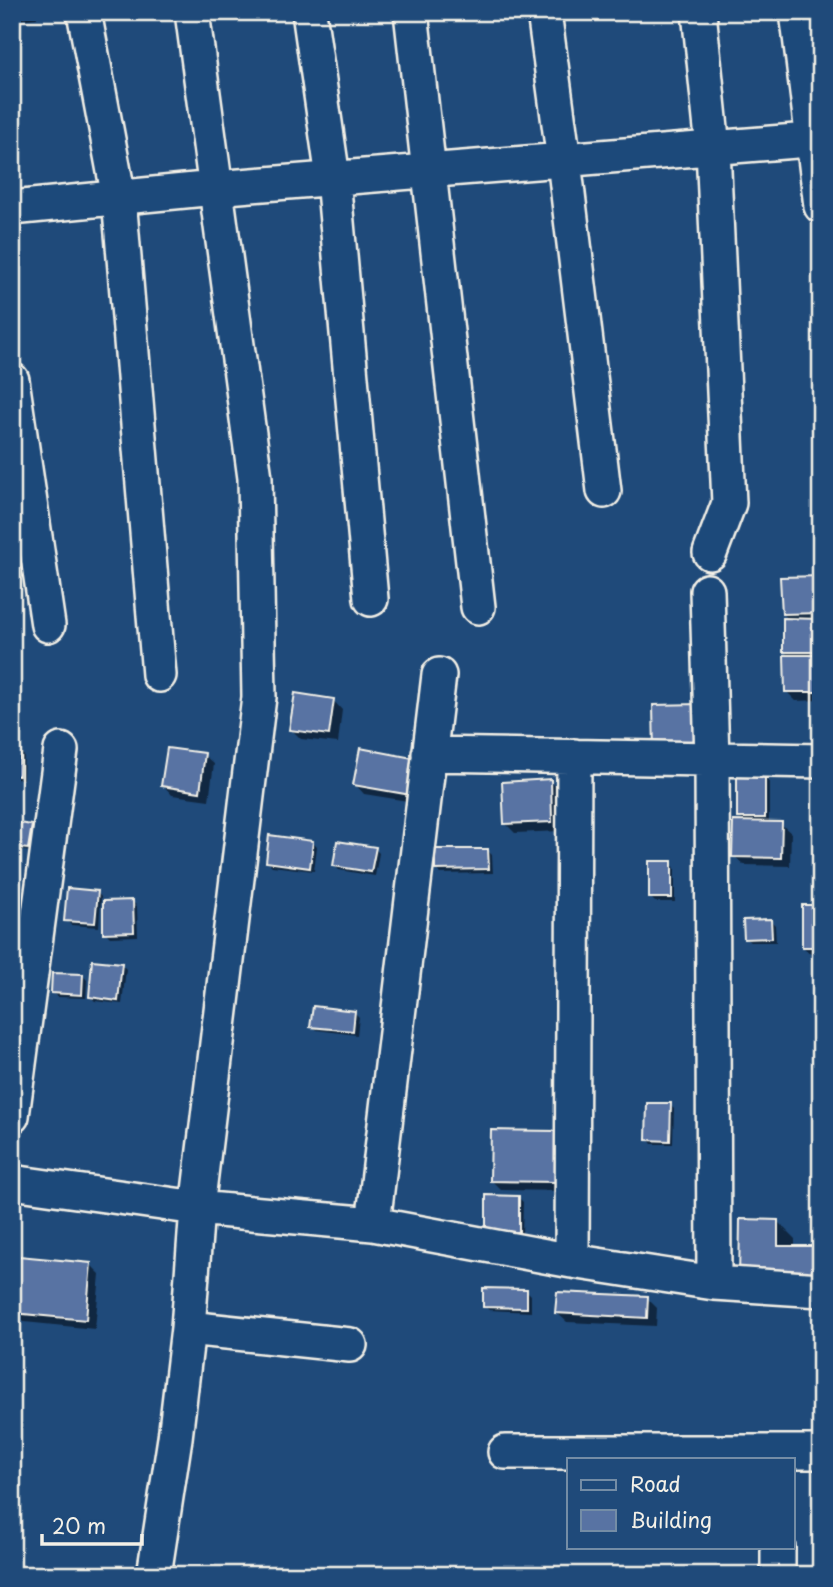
<svg xmlns="http://www.w3.org/2000/svg" width="833" height="1587" font-family="'Playpen Sans',sans-serif">
  <style>
    .shadow { fill: #0007 }
    .building { fill: #5873a3; stroke: #f4f1e8; stroke-width: 2 }
    .lines { fill: none; stroke-linecap: round; stroke-linejoin: round }
    .minor-casing { stroke: #f4f1e8; stroke-width: 38 }
    .minor { stroke: #1f4a7a; stroke-width: 33 }
  </style>
  <rect width="100%" height="100%" fill="#1f4a7a"/>
  <filter id="ink" filterUnits="userSpaceOnUse"><feTurbulence type="fractalNoise" baseFrequency=".0143" numOctaves="2"/><feDisplacementMap in="SourceGraphic" scale="14" xChannelSelector="R" yChannelSelector="G"/><feConvolveMatrix kernelMatrix="1 2 1 2 8 2 1 2 1" color-interpolation-filters="sRGB"/></filter>
  <g filter="url(#ink)">
    <!-- shadow -->
    <path class="shadow" d="M12,12H36L37,18L12,21Z
      M821,578V700L796,701L786,691L790,657L785,652L790,620L783,614Z
      M333,700L342,710L338,743L301,739L291,729Z
      M361,750L420,803L364,794L355,784Z
      M12,751H20L24,756L23,779H12Z
      M204,755L214,764L209,800L172,795L163,785Z
      M764,777L769,782V823L781,824L791,833L790,866L744,865L734,856L745,823L739,817Z
      M550,781L560,791L561,831L515,833L505,823Z
      M12,824L31,826L35,831L32,852L12,849Z
      M312,842L317,847L314,871L272,866L267,861Z
      M375,849L379,853L375,876L339,870L334,865Z
      M488,851L492,855L493,873L441,874L436,870Z
      M671,863L675,868V902H655L651,898Z
      M97,892L101,897L99,927L71,925L66,920Z
      M133,902L137,906L138,936L110,937L105,932Z
      M821,907V956H813L803,947Z
      M771,921L775,925L776,942H750L745,938Z
      M122,965L126,969L122,1004L95,1001L90,997Z
      M83,976L87,980L86,998L57,997L52,992Z
      M354,1012L359,1017L357,1035L317,1030L312,1026Z
      M670,1105L674,1109L673,1144H652L648,1139Z
      M566,1142L565,1191L501,1190L492,1181Z
      M518,1197L523,1202L522,1236H492Z
      M778,1222L795,1239V1248L758,1299Z
      M90,1264L100,1274L95,1329L24,1322L15,1312Z
      M527,1291L531,1295V1312L489,1310L484,1306Z
      M647,1298L657,1308L656,1326L567,1322L557,1313Z"/>
    <!-- building -->
    <path class="building" d="M12,12H33V14L12,17Z
      M821,576V613L782,614L780,577Z
      M783,618L821,619V652H783Z
      M784,655H821V692H785Z
      M295,693L334,699L329,735L289,730Z
      M699,704L700,751L654,752L653,705Z
      M167,748L205,753L200,792L161,786Z
      M360,748L418,759L411,795L353,785Z
      M12,749L20,750L19,776L12,775Z
      M737,776H765V818H737Z
      M551,779L552,822L504,824L502,782Z
      M733,821L782,822L781,858L732,857Z
      M12,822L32,825L28,849L12,847Z
      M269,835L313,841L310,868L266,862Z
      M337,841L376,847L371,872L333,866Z
      M435,849H488L489,869L435,870Z
      M649,861H672V898H649Z
      M67,888L98,891L95,923L64,921Z
      M133,900L134,932L103,933V901Z
      M802,905H821V947H802Z
      M771,919L772,938L744,939L743,920Z
      M92,960L122,963L118,1001L89,997Z
      M52,973L83,974L82,995L51,993Z
      M313,1006L355,1011L353,1031L310,1027Z
      M647,1103H671L670,1141L646,1140Z
      M491,1130L558,1131L557,1182L490,1181Z
      M486,1195L519,1196V1232H486Z
      M740,1219L778,1220V1246H821V1283L739,1282Z
      M19,1256L91,1263L86,1320L13,1313Z
      M483,1288L527,1289V1308L483,1307Z
      M557,1292L648,1296L647,1318L555,1313Z"/>
    <g class="lines">
      <defs>
        <path id="minor" d="M84,12L119,198L159,675
          M309,12L333,178L371,599
          M411,12L478,607
          M544,12L564,161L604,491
          M699,12L713,148L729,503L710,553
          M797,12L821,206
          M12,208L215,188L821,139
          M12,380L48,625
          M707,591L712,759L714,1283
          M429,754L821,761
          M12,1116L61,750
          M12,1182L197,1208L373,1224L572,1261L714,1283L821,1290
          M373,1224L439,675
          M572,1261L574,756
          M188,1328L350,1345
          M505,1452H821
          M778,1547V1575
          M154,1575L175,1438L188,1328L197,1208L259,697L255,478L192,12"/>
      </defs>
      <!-- minor casing -->
      <use href="#minor" class="minor-casing"/>
      <!-- minor -->
      <use href="#minor" class="minor"/>
    </g>
  </g>
  <!-- margin -->
  <rect width="833" height="1587" fill="none" stroke="#1f4a7a" stroke-width="42"/>
  <rect x="21" y="21" width="791" height="1545" fill="none" stroke="#f4f1e8" stroke-width="2.5" filter="url(#ink)"/>
  <!-- legend -->
  <rect x="567" y="1458" width="228" height="91" fill="#1f4a7a" stroke="#748da6" stroke-width="2"/>
  <rect x="581" y="1480" width="35" height="10" fill="#1f4a7a" stroke="#748da6" stroke-width="2"/>
  <text x="630" y="1492" font-size="21" fill="#f4f1e8">Road</text>
  <rect x="581" y="1510" width="35" height="21" fill="#5873a3" stroke="#748da6" stroke-width="2"/>
  <text x="630" y="1528" font-size="21" fill="#f4f1e8">Building</text>
  <!-- scale -->
  <path d="M42 1534v10h100v-10" fill="none" stroke="#f4f1e8" stroke-width="3.5"/>
  <text x="52" y="1534" font-size="21" fill="#f4f1e8" stroke="#1f4a7a" stroke-width="5" paint-order="stroke">20 m</text>
</svg>
